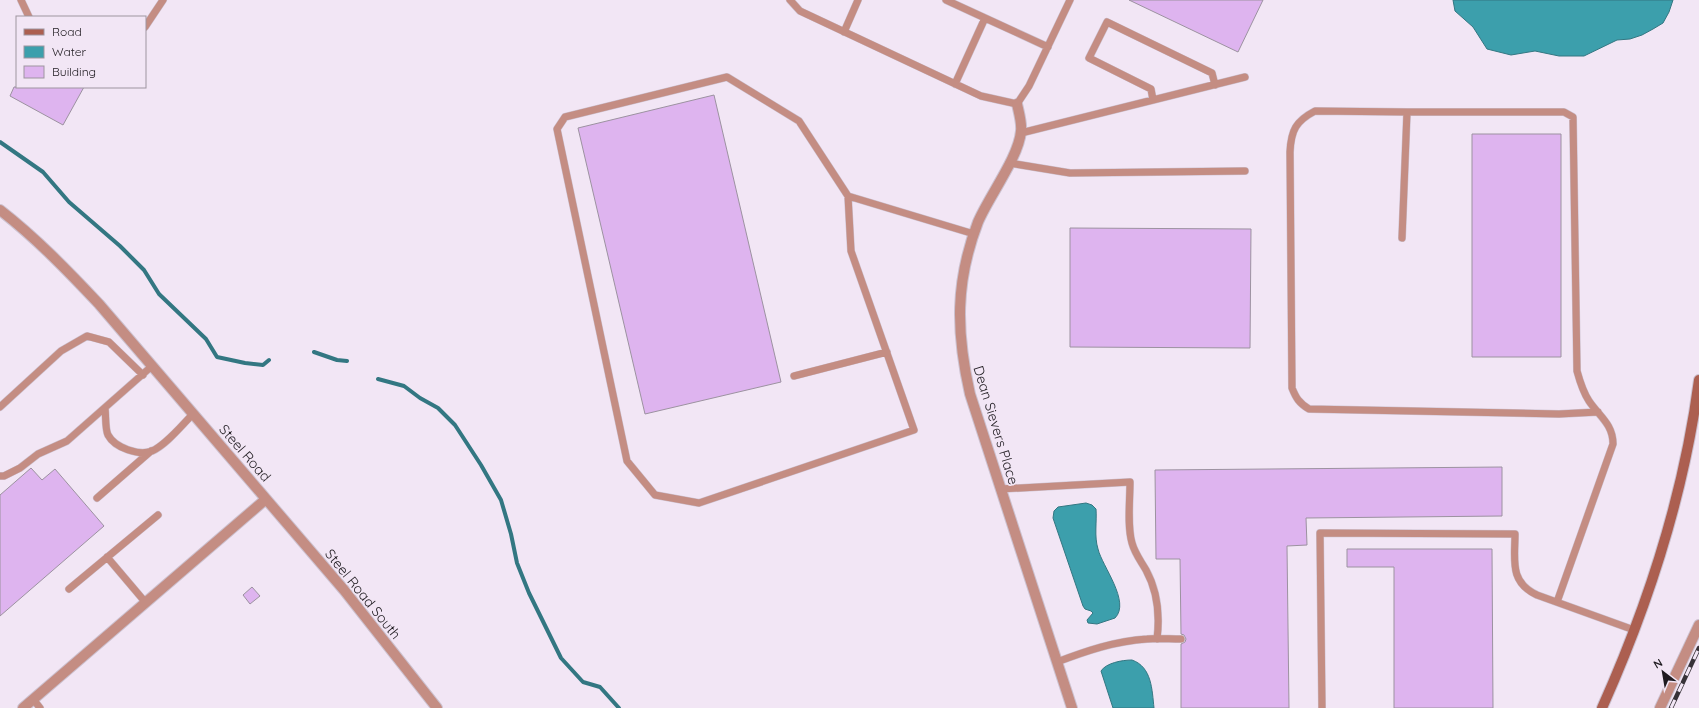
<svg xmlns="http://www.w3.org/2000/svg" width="1699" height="708" font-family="Quicksand,sans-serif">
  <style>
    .water { fill: #3c9fac; stroke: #337782 }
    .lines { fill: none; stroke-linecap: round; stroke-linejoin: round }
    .stream { stroke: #337782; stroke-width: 4 }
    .building { fill: #deb4ef; stroke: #9c92a0 }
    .lane-casing { stroke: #ccc1cf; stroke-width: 8 }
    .street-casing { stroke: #ccc1cf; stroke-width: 12 }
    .secondary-casing { stroke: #ccc1cf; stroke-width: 12 }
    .lane { stroke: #c48d83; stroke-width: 7 }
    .street { stroke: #c48d83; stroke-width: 10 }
    .secondary { stroke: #ac5f50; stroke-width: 10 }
    .rail-casing { stroke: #373238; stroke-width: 4.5 }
    .rail { stroke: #f2e6f5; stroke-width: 3; stroke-dasharray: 9; stroke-linecap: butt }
    .labels { text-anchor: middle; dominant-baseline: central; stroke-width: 3.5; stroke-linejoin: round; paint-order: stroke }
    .street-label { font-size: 14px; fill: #1f1b20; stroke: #f2e6f5 }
  </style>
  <rect width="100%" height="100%" fill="#f2e6f5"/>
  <!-- water -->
  <path class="water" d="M1453,0H1673L1669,12L1663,23L1653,29L1642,35L1630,39L1617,40L1584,56H1559L1535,51L1511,55L1487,49L1473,27L1455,11Z
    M1086,503L1092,505L1096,509C1097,522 1094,536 1098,549C1102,566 1131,602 1115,618L1097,624L1088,623L1087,620L1093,613L1091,611L1085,609L1083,606L1053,518L1054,511L1058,507Z
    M1132,660C1152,667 1152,690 1154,708H1113L1101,671C1106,663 1122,660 1132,660Z"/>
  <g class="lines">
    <!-- stream -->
    <path class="stream" d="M0,142L43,172L69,202L120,246L144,270L159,294L206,339L217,357L245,363L263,365L269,360
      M314,352L337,360L347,361
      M378,379L404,386L420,398L438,408L455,425L481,465L501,500L511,534L517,563L529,593L561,658L583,682L600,687L619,708"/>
  </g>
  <!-- building -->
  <path class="building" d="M1129,0H1263L1238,52Z
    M14,87H84L63,125L10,96Z
    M714,95L781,382L645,414L578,128Z
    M1472,134H1561V357H1472Z
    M1070,228L1251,229L1250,348L1070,347Z
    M1502,467V516L1306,518L1307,545L1287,546L1289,708H1181V644L1185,642L1186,639L1184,635L1181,634L1180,559H1156L1155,470Z
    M31,468L42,480L55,469L104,526L0,616V495Z
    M1347,549H1492L1493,708H1394V567H1347Z
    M252,587L260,596L250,604L243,595Z"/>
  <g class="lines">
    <defs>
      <path id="lane" d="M21,0L29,17
        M790,0L800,11L981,96L1017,104L1029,86L1070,0
        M946,0L985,18
        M145,27L163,0
        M844,32L858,0
        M955,84L985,18L1048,47
        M1153,100L1151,89L1089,58L1107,22L1212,73L1215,85
        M1407,112L1315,111C1296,121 1291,130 1290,152L1292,388C1296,398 1299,403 1309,409L1559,414L1598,412
        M1021,133L1245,77
        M1009,163L1070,173L1245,171
        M848,196L851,251L914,430L699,503L655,495L627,461L557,129L565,117L727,77L799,121L848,196L974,234
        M1402,238L1407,112H1564L1573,117L1577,371C1580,382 1583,392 1589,401C1599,416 1613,424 1613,444L1557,602
        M794,376L887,352
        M0,407L61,351L87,336L109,342L143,375
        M105,408C106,416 105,429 108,435C115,448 139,456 152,451C166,445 182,425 193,414
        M0,476H4L20,468L38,454L67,441L152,366
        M1000,489L1130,482C1130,501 1127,526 1132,543C1135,554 1141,561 1146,570C1158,592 1160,615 1157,639
        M97,498L151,451
        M107,557L146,603
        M69,589L158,515
        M1057,662C1086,651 1115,641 1147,639C1158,638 1169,639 1181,639
        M33,699L40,708
        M1322,708L1320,533L1515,534C1515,560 1509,582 1537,595L1634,630"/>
      <path id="street" d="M1017,104C1019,113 1022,123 1021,131C1019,157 989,196 978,222C955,282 956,332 970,394L1072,708
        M0,210C36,238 68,271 99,304L344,590L437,708
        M23,708L266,499
        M1660,708L1699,625"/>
      <path id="secondary" d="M1602,708C1649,603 1684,495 1699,380"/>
    </defs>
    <!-- lane casing -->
    <use href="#lane" class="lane-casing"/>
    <!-- street casing -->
    <use href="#street" class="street-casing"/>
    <!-- secondary casing -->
    <use href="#secondary" class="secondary-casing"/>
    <!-- lane -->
    <use href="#lane" class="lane"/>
    <!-- street -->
    <use href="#street" class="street"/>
    <!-- secondary -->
    <use href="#secondary" class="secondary"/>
    <defs>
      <path id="rail" d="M1671,708L1699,648"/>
    </defs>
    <!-- rail casing -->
    <use href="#rail" class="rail-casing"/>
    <!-- rail -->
    <use href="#rail" class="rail"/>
  </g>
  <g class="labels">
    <!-- street labels -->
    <g class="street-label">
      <text transform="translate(996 425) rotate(73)">Dean Sievers Place</text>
      <text transform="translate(245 453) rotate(49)">Steel Road</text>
      <text transform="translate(363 594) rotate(51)">Steel Road South</text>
    </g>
  </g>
  <!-- legend -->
  <rect x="16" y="16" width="130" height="72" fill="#f2e6f5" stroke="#9e95a0"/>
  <rect x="24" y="29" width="20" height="6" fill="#ac5f50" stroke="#9e95a0"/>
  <text x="52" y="36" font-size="12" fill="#1f1b20">Road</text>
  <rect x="24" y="46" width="20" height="12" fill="#3c9fac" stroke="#9e95a0"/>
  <text x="52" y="56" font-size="12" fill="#1f1b20">Water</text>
  <rect x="24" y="66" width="20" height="12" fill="#deb4ef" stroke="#9e95a0"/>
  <text x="52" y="76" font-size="12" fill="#1f1b20">Building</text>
  <!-- north arrow -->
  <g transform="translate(1663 672) rotate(329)" stroke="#f2e6f5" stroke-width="3" paint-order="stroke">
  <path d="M0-3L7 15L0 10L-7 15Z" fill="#1f1b20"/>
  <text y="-6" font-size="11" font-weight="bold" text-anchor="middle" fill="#1f1b20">N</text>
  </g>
</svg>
